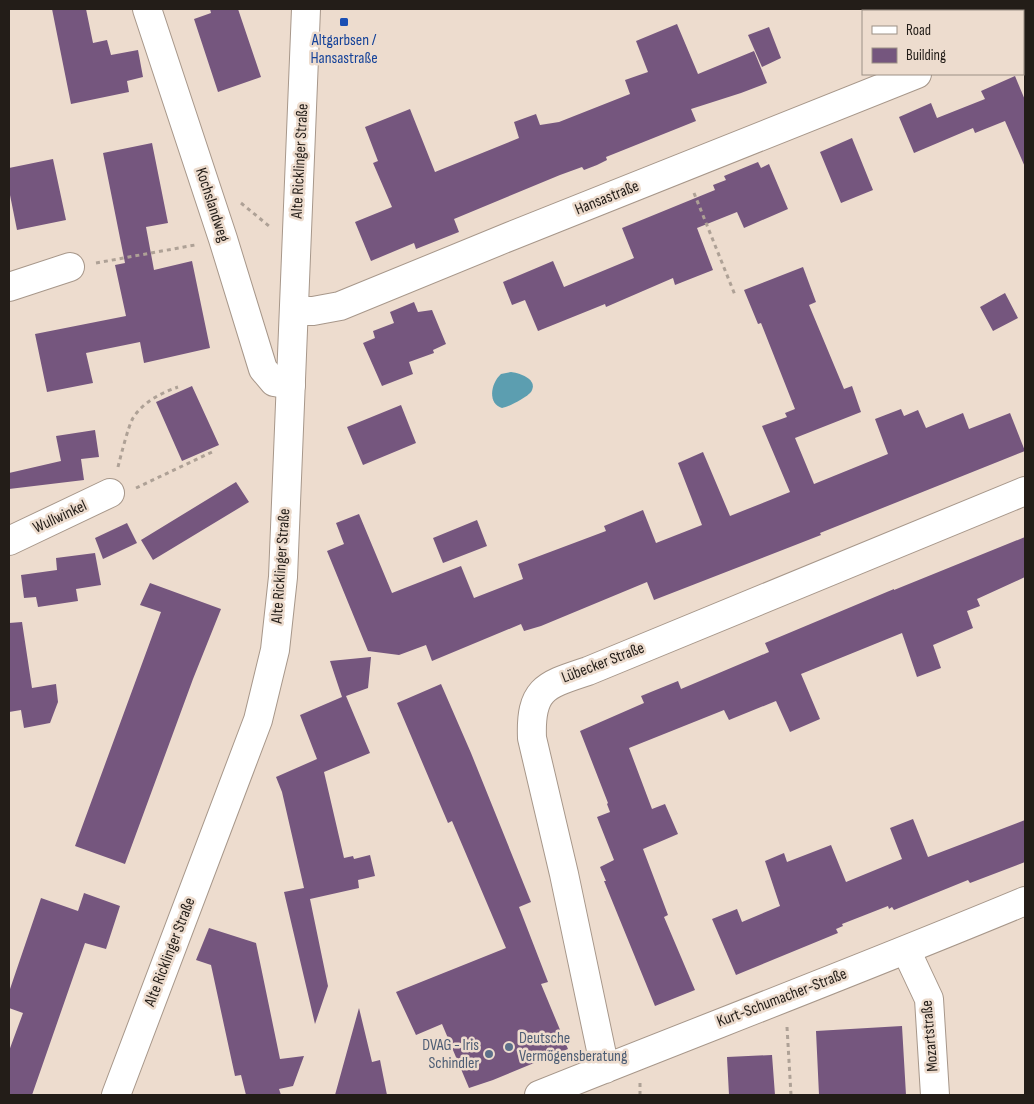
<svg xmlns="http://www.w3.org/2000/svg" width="1034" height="1104" font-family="'Sofia Sans Condensed',sans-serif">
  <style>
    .water { fill: #5c9eb0 }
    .building { fill: #75567e }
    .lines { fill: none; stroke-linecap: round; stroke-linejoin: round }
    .minor-casing { stroke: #a7978a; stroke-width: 30 }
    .major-casing { stroke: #a7978a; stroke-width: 30 }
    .path { stroke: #aea196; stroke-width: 3; stroke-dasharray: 4 4; stroke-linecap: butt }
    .minor { stroke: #fff; stroke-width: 28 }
    .major { stroke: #fff; stroke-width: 28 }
    .transit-dot { fill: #1a4fb4; stroke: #eddcce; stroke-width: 2 }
    .service-dot { fill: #5c6f8a; stroke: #eddcce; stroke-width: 2 }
    .labels { text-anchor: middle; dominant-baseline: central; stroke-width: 5; stroke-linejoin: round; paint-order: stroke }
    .transit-label { font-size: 16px; fill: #164399; stroke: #eddcce }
    .street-label { font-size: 16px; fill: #231d18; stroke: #eddcce }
    .service-label { font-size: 16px; fill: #4e5e75; stroke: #eddcce; text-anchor: start }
  </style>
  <rect width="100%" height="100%" fill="#eddcce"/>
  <!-- water -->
  <path class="water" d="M511,372C519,373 539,379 531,392C527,397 509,407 502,408C487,403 491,383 501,374Z"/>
  <!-- building -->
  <path class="building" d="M52,9H86L93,43L107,40L111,55L138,50L143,77L127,81L129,92L71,104Z
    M210,9H238L261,77L218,92L194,19L211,13Z
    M677,24L698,74L754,51L767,83L741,93L691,109L696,121L606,157L607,160L597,165L584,170L582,167L560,175L454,219L459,232L416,249L414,243L371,261L355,222L392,207L373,163L378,161L365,127L410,109L435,172L519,138L514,122L536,114L540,125L559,122L630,94L625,80L648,72L636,41Z
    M769,27L781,58L762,67L748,35Z
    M1015,76L1025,100V167L1005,121L975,133L973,128L914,153L899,117L931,103L937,118L985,99L981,91Z
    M852,138L873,190L841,203L820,152Z
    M152,143L168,223L146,227L154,270L192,261L210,348L144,363L140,342L86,353L93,383L47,392L35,334L126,316L115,265L125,263L103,153Z
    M53,159L66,220L17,230L9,190V168Z
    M758,162L761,168L769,164L788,209L744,228L737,212L697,228L713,270L675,285L673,278L606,307L605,304L538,331L525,300L512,305L503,282L553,261L564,287L634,258L622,228L715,190L713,185L726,180L724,176Z
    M803,267L816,302L809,305L844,389L852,386L861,412L795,438L814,484L888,454L875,419L901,409L904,416L918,410L926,428L963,413L969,429L1010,413L1025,451L820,533L821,535L654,600L647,582L541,626L524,631L521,624L432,661L426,645L399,655L368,651L327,551L344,544L336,523L359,514L392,593L461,566L474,598L523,579L518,564L606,531L604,526L643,510L656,543L702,525L678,463L703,452L730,516L790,492L762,426L787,417L785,413L795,409L761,323L758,324L744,290Z
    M1005,293L1018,318L993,331L980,307Z
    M414,302L418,312L432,310L446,344L433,350L434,353L409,362L413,374L382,386L363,343L375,338L373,331L394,323L390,312Z
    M192,386L219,445L182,461L156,402Z
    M401,405L416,443L363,465L347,427Z
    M95,430L99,457L81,459L84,480L9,489V473L61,461L56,436Z
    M236,482L249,502L153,560L141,540Z
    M477,520L487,546L443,563L433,538Z
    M127,523L137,543L103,559L95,538Z
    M1025,537V577L977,599L980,606L967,611L973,628L933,645L941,668L917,677L902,633L801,674L820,719L790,732L776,701L729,720L724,710L629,748L652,809L665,804L678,834L643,849L668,915L664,917L695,990L655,1006L604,881H606L600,867L614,860L597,817L610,812L607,804L608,803L580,731L644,703L641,696L678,681L681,689L769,652L765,643L894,589V590Z
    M95,553L101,585L76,589L78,601L38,607L36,597L24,598L21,575L57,570L56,558Z
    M150,583L221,609L193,679L125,864L75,846L161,612L140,605Z
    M22,622L32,688L56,684L58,702L50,723L24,728L21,710L9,712V623Z
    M371,657L368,688L346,696L370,753L324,772L344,858L353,856L354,859L370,855L375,876L358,880L359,888L310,899L328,986L315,1024L284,892L304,888L282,792L276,777L317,759L300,715L342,697L330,661Z
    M441,684L471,753L531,902L519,907L548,982L541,984L568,1049L493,1080L469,1088L442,1024L416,1035L396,992L506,948L452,821L448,823L397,703Z
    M913,819L928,857L1025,820V862L970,883L968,880L894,910L892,907L889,909L888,906L842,924L843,926L836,929L838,933L736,975L712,919L737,909L742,922L780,906L765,861L784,853L787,862L831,845L846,882L902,859L890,828Z
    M84,893L120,906L106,949L85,943L32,1095H9V1051L23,1013L9,1008V992L41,898L78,911Z
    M209,928L256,943L280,1059L304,1056L293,1086L279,1089L281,1095H246L241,1075L235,1076L211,965L196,960Z
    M359,1008L372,1062L380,1060L387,1095H335Z
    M902,1026L906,1095H819L816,1031Z
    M772,1055L775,1095H729L727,1057Z"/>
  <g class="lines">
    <defs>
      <path id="minor" d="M147,9L223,239L263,369L274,382L291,385
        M1023,32L1025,31
        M9,287L70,267
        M294,311H313L340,306L511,236L917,74
        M9,541L110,493
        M906,950L929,999L935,1095
        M605,1069L564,874L532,738C530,688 546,685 588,671L1025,491
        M539,1095C701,1030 864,968 1025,901"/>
      <path id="major" d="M116,1095L258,720L275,650L283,577L306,9"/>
    </defs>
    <!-- minor casing -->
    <use href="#minor" class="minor-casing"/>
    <!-- major casing -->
    <use href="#major" class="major-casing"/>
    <!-- path -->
    <path class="path" d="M694,193L735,295
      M241,203L269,226
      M96,263L195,245
      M118,467C121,455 128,427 133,418C143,402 161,393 178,387
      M136,488L212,452
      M787,1027L791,1095
      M640,1083V1095"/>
    <!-- minor -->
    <use href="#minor" class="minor"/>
    <!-- major -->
    <use href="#major" class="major"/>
  </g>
  <!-- markers -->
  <rect class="transit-dot" x="339" y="17" width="10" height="10" rx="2.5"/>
  <g class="service-dot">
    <circle cx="509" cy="1047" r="5"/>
    <circle cx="489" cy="1054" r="5"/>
  </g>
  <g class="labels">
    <!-- transit labels -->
    <g class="transit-label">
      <text x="344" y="40">Altgarbsen /<tspan x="344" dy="18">Hansastraße</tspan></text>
    </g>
    <!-- street labels -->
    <g class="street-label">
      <text transform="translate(300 161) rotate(-87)">Alte Ricklinger Straße</text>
      <text transform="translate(607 198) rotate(-22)">Hansastraße</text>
      <text transform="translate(212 205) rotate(72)">Kochslandweg</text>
      <text transform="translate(60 517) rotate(-25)">Wullwinkel</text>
      <text transform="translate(281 566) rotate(-86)">Alte Ricklinger Straße</text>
      <text transform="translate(603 663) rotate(-21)">Lübecker Straße</text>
      <text transform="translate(170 952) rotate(-69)">Alte Ricklinger Straße</text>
      <text transform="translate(782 998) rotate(-21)">Kurt-Schumacher-Straße</text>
      <text transform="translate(930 1036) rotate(-95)">Mozartstraße</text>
    </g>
    <!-- service labels -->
    <g class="service-label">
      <text x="519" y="1038">Deutsche<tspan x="519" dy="18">Vermögensberatung</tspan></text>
      <text x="479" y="1045" text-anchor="end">DVAG - Iris<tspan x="479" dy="18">Schindler</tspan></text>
    </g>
  </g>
  <!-- border -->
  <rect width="1034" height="1104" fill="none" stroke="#231d18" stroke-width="20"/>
  <!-- legend -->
  <rect x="862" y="10" width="162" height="65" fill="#eddcce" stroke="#9c9085"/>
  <rect x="872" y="26" width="25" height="8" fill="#ffffff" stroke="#9c9085"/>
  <text x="906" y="35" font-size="15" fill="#231d18">Road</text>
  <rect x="872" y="48" width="25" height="15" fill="#75567e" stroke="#9c9085"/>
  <text x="906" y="60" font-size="15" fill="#231d18">Building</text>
</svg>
